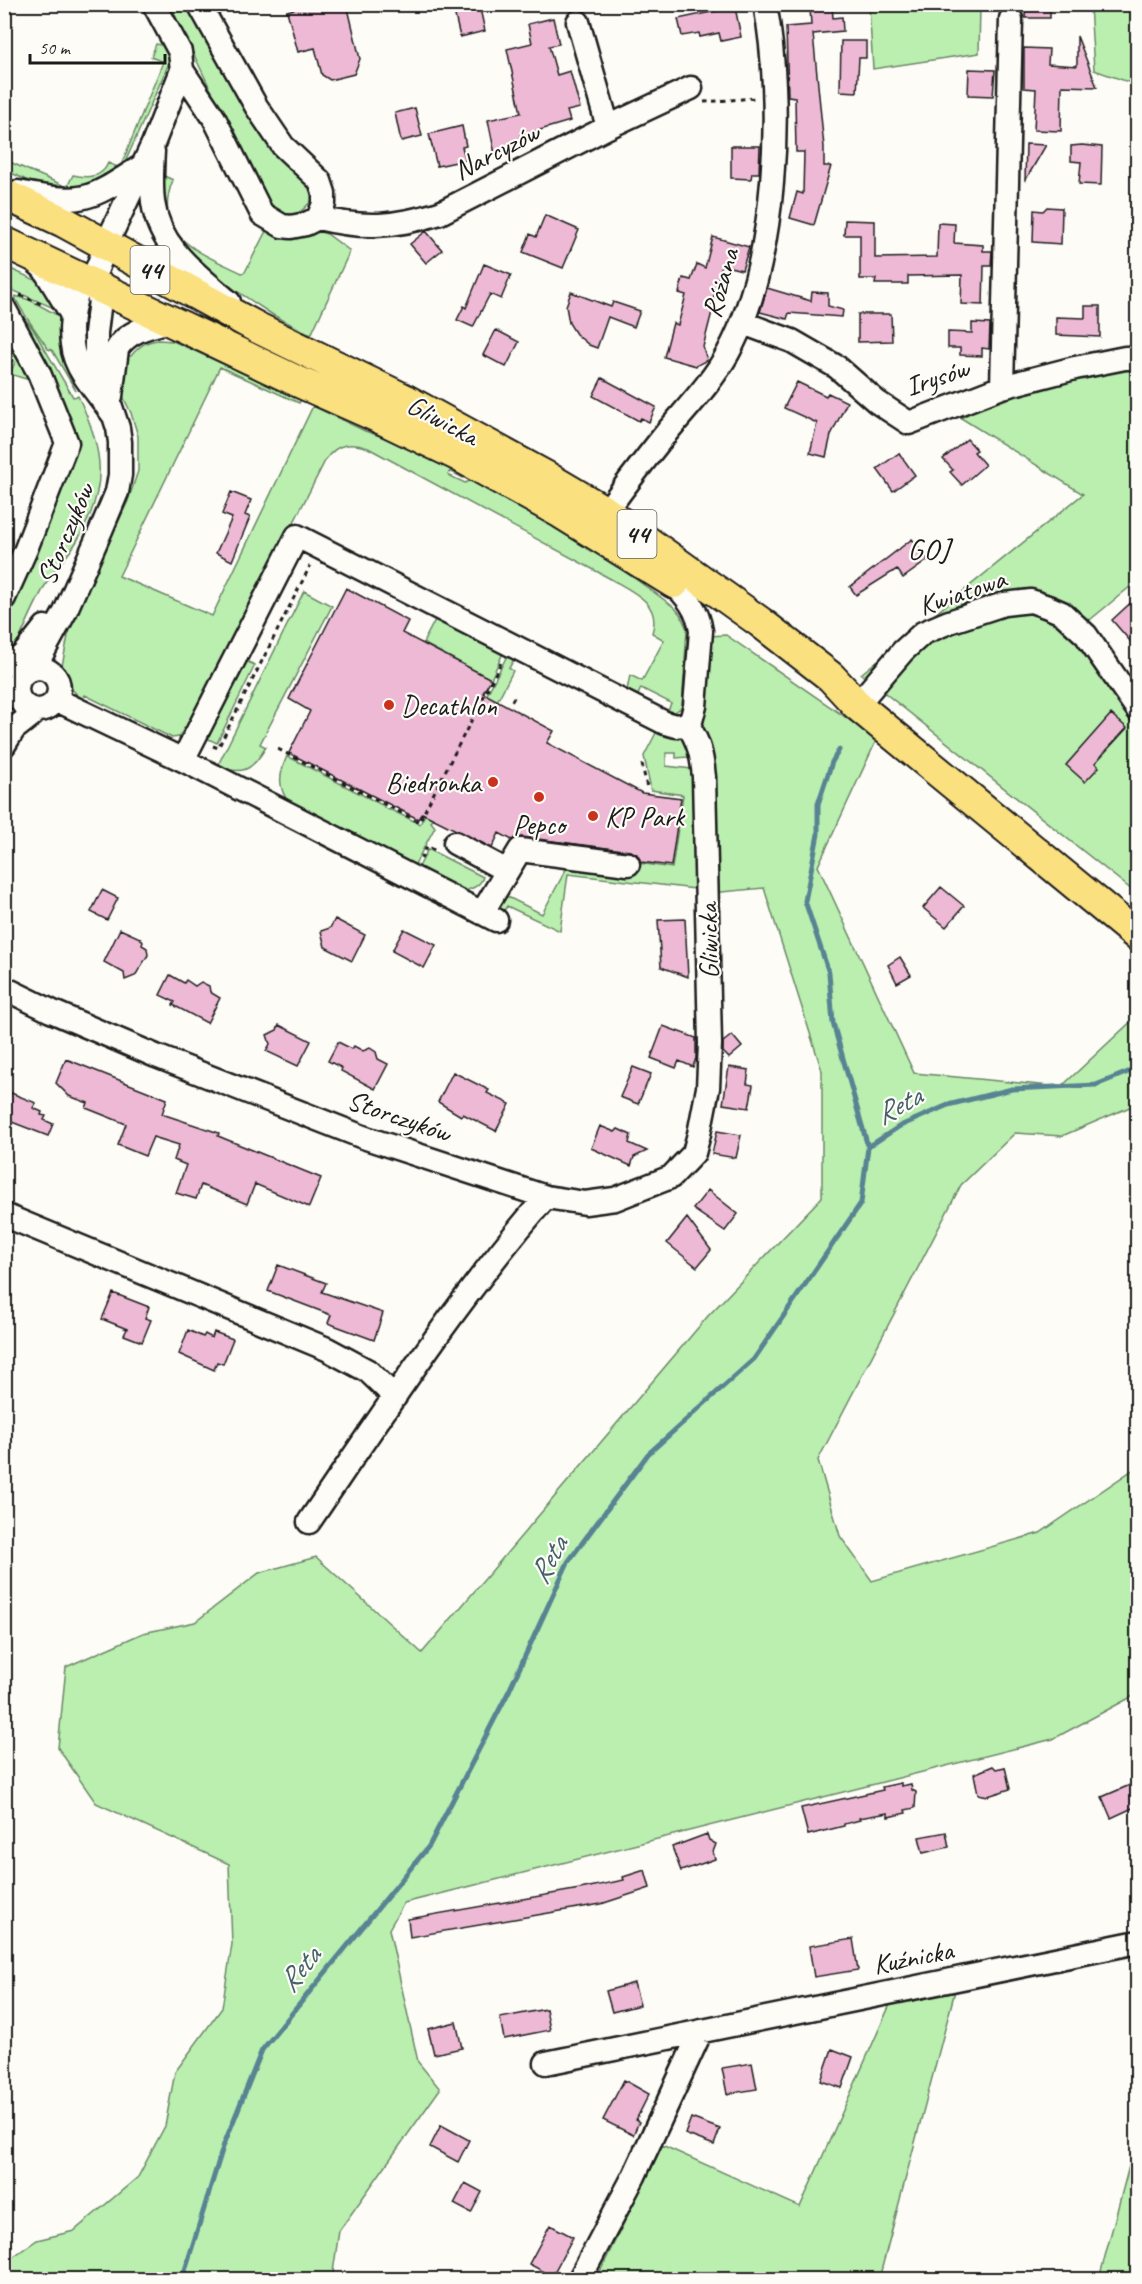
<svg xmlns="http://www.w3.org/2000/svg" width="1142" height="2284" font-family="Caveat,sans-serif">
  <style>
    .green { fill: #baefb0; stroke: #6b8666; stroke-width: 1.5 }
    .lines { fill: none; stroke-linecap: round; stroke-linejoin: round }
    .stream { stroke: #588392; stroke-width: 5 }
    .building { fill: #eeb9d5; stroke: #1c1c1c; stroke-width: 1.5 }
    .minor-casing { stroke: #1c1c1c; stroke-width: 27 }
    .major-casing { stroke: #1c1c1c; stroke-width: 34 }
    .path { stroke: #1c1c1c; stroke-width: 3; stroke-dasharray: 4.5 4.5; stroke-linecap: butt }
    .minor { stroke: #fdfcf7; stroke-width: 22 }
    .major { stroke: #fbe080; stroke-width: 30 }
    .poi-dot { fill: #c8321e; stroke: #fdfcf7; stroke-width: 2 }
    .labels { text-anchor: middle; dominant-baseline: central; stroke-width: 4.5; stroke-linejoin: round; paint-order: stroke }
    .shield { fill: #fdfcf7; stroke: #605f5e; stroke-width: 1.5 }
    .shield-label { font-size: 27px; font-weight: bold; fill: #1c1c1c }
    .street-label { font-size: 28px; fill: #1c1c1c; stroke: #fdfcf7 }
    .poi-label { font-size: 28px; fill: #1c1c1c; stroke: #fdfcf7; text-anchor: start }
    .neighbourhood-label { font-size: 30px; letter-spacing: 1.5px; fill: #1c1c1c; stroke: #fdfcf7 }
    .water-label { font-size: 30px; font-style: italic; fill: #44606b; stroke: #fdfcf7 }
  </style>
  <rect width="100%" height="100%" fill="#fdfcf7"/>
  <filter id="ink" filterUnits="userSpaceOnUse"><feTurbulence type="fractalNoise" baseFrequency=".0167" numOctaves="2"/><feDisplacementMap in="SourceGraphic" scale="12" xChannelSelector="R" yChannelSelector="G"/><feConvolveMatrix kernelMatrix="1 2 1 2 8 2 1 2 1" color-interpolation-filters="sRGB"/></filter>
  <g filter="url(#ink)">
    <!-- green -->
    <path class="green" d="M170,5H190L310,185L312,200C301,213 289,224 273,211L208,84Z
      M869,5H980L979,53L873,69Z
      M1090,5H1137V85L1094,70Z
      M156,44L165,46L170,58L169,63L123,167L97,187L43,188L5,170V160L67,187L73,175C86,178 102,178 108,163L120,168L163,62L151,57Z
      M162,175L173,180C150,237 201,253 242,273L245,272L267,229L316,231L327,234L350,251L311,335L273,315L226,284L189,257L163,212Z
      M4,266L42,283L56,309L5,287Z
      M15,296L30,300L59,316C60,346 62,363 76,391L52,350L48,349C42,339 15,303 15,296Z
      M11,301L33,329L73,397L78,396C104,450 109,487 77,541C70,553 60,563 52,574C38,595 28,621 17,644L14,647L5,649L4,613L9,607L66,481L73,453Z
      M5,337L11,338L30,379L29,380L10,374L15,362L5,357Z
      M159,340L173,341L301,400L299,403L220,367L119,576L212,616L313,406L365,431L386,438L464,476L463,478L450,471L448,475L465,483L472,480C542,518 612,559 675,608L680,614L687,629L682,707L675,712L668,711L671,703L641,688L638,695L627,690L630,675L642,681L664,640L652,633C662,602 631,591 609,578L368,448C351,442 337,443 326,459L189,729L185,727L179,737L172,738L85,695L82,700L69,686L62,666L68,636L77,610L128,501L138,471V436L131,413L120,390L124,355L131,356C139,346 146,341 159,340Z
      M1137,365V581L1073,634L1137,720V894L861,674L1083,494L961,418L994,399L1069,375Z
      M304,591L332,606L260,744L266,747C252,771 243,775 217,767Z
      M436,618L503,653L491,679L423,643Z
      M726,635L877,739L818,866L914,1073L1061,1087L1137,1016V1104L1062,1136L1015,1133L961,1185L818,1460L840,1536L872,1581L1040,1533L1137,1467V1694L1053,1739L404,1903L389,1929L418,2062L440,2089L339,2231L332,2279H5L4,2263L37,2240L74,2231L138,2177L165,2126L175,2072L222,2008L232,1944L229,1864L96,1803L58,1748L66,1667L143,1633L195,1622L259,1573L316,1557L422,1653L708,1316L822,1197V1071L764,888L711,893L700,731L709,636Z
      M509,652L516,656L509,668L513,671L444,802L440,804L431,822L435,827L413,868L290,804C277,788 279,774 287,756L384,806V808L389,810V809L420,824Z
      M243,660L255,665L217,743L204,737Z
      M658,729L689,736L693,753L688,757L676,758V753H666V766L692,769L702,893L695,889L568,874L560,931L507,906L502,914L498,909L504,895L542,914L571,860L632,862L672,868L683,795L651,790L644,756Z
      M428,849L483,877C480,886 473,888 465,891L417,871Z
      M956,1987L879,2279L596,2280L662,2145L800,2207L892,2000Z
      M1137,2136V2279H1099Z"/>
    <g class="lines">
      <!-- stream -->
      <path class="stream" d="M839,750L832,762L818,804V834L805,901L829,973L833,1023L868,1147
        M182,2280L223,2147L262,2050L429,1846L509,1691L568,1562L648,1454L754,1359L861,1203L868,1147L900,1126L948,1105L1012,1089L1096,1085L1138,1068"/>
    </g>
    <!-- building -->
    <path class="building" d="M313,4H347L360,59L354,74L330,80L322,75L315,48L298,52L287,11Z
      M463,4H479L485,31L460,37L453,7Z
      M1026,4H1050V18H1025Z
      M832,5L833,18L842,17L843,31L813,34L824,147V166H831L814,225L790,218L797,192L803,194L804,152H796L795,97L788,96L786,27L811,25L810,7Z
      M735,7L741,37L721,41L719,33L700,37L699,33L682,36L678,19Z
      M553,18L559,44L549,46L557,75L570,71L580,108L567,111L570,121L520,136L523,148L495,154L488,120L521,113L507,49L532,43L528,24Z
      M1077,36L1097,87L1062,86L1061,131L1034,130L1036,89L1024,88V48L1049,49L1048,64L1077,66Z
      M841,41H866V58H859L857,92L840,91Z
      M969,69L995,70L993,96L968,95Z
      M415,108L422,136L401,141L395,113Z
      M462,126L466,146L462,147L466,160L437,166L429,134Z
      M1026,144L1046,145L1025,181Z
      M1082,145L1102,147L1101,185L1079,184L1081,162L1071,161V146Z
      M731,146H760L759,173H752L751,179L731,178Z
      M1047,207L1062,208L1061,244L1033,242L1034,210L1043,211Z
      M545,215L579,230L563,268L523,252L530,234L536,237Z
      M845,220L875,221V258L937,257L938,223L955,224L954,243L983,245V251H992L991,266H984L983,305L961,304L962,275L908,276V284H875L876,279H860V235H844Z
      M426,231L442,250L426,263L410,244Z
      M713,237L749,247L742,270L722,265L711,307L713,308L703,347L707,360L696,366L664,357L673,323L678,325L686,295L679,293L683,278L691,280L697,264L705,268Z
      M484,264L511,275L501,299L490,294L473,327L457,320L464,306L466,308Z
      M767,288L811,301L812,292L828,293V306L843,310L842,317L789,313L787,319L760,312Z
      M571,292L611,307L613,302L640,311L634,327L608,317L597,348L589,345L576,334L569,323L566,306Z
      M1085,306H1100V337L1056,335V317L1085,318Z
      M858,314H891L892,341L858,342Z
      M972,323L990,324L989,349L982,348V356L960,355V348H948V332L972,333Z
      M496,330L519,342L506,367L483,355Z
      M602,378L656,407L649,422L641,418L639,421L593,396Z
      M797,382L826,396L828,393L847,402L831,435L826,457L810,453L817,423L784,408Z
      M967,439L977,450L974,452L985,465L962,485L950,472L953,470L943,459Z
      M899,453L915,475L893,491L877,469Z
      M231,492L251,500L245,515L250,517L232,561L216,553L232,518L222,514Z
      M912,539L928,560L903,578L897,569L856,595L850,587Z
      M346,588L408,621L402,633L491,679L483,693L554,731L547,743L642,793L681,798L671,866L641,862L637,854L630,851L522,837L512,840L499,833L492,848L422,813L418,819L289,753L310,711L289,699Z
      M1137,597V649L1112,620Z
      M1111,714L1127,728L1095,763L1099,767L1085,782L1066,765Z
      M941,887L964,906L946,927L923,908Z
      M102,890L118,898L107,920L91,912Z
      M335,919L365,935L352,961L325,947L321,931L330,928Z
      M685,919L688,977L661,967L658,920Z
      M120,929L140,938L143,942L142,945L147,948L148,955L135,976L125,980L124,973L104,962Z
      M404,929L436,945L424,968L392,951Z
      M900,957L911,975L897,983L888,965Z
      M170,975L184,983L186,980L195,986L201,982L209,986L210,992L220,998L207,1023L173,1005L175,1002L160,995Z
      M279,1025L311,1041L298,1066L266,1051L270,1044L267,1035L277,1030Z
      M663,1026L696,1038V1058L693,1067L679,1061L676,1068L651,1058Z
      M732,1035L742,1047L729,1058L723,1052V1042Z
      M338,1042L352,1049L354,1046L363,1051L370,1048L376,1052L378,1059L388,1064L375,1089L341,1071L342,1068L328,1061Z
      M66,1059L167,1099L162,1114L219,1133L218,1136L321,1178L309,1207L255,1184L247,1204L201,1185L196,1199L176,1193L186,1165L174,1160L179,1145L153,1137L145,1156L118,1145L126,1124L86,1108L88,1103L69,1096L56,1083Z
      M633,1067L651,1074L638,1104L620,1097Z
      M729,1067L749,1070L747,1084L753,1085L749,1108L723,1104Z
      M453,1072L489,1090L487,1093L510,1104L496,1131L463,1114L461,1116L438,1102Z
      M4,1090L36,1103L33,1108L42,1112L41,1115L46,1116L44,1120L53,1124L48,1136L4,1119Z
      M600,1126L615,1132L618,1129L631,1135L629,1143L647,1151L634,1157L631,1166L591,1148Z
      M717,1131L741,1135L736,1158L712,1154Z
      M708,1190L738,1214L725,1231L693,1209Z
      M687,1218L711,1250L697,1267L667,1243Z
      M278,1265L326,1283L322,1292L383,1313L374,1340L328,1323L331,1315L268,1291Z
      M113,1293L149,1307L145,1318L151,1320L142,1342L124,1335L127,1329L102,1319Z
      M188,1330L203,1337L205,1334L212,1338L214,1332L233,1339L223,1364L217,1362L214,1370L179,1354Z
      M993,1766L996,1769L1005,1767L1010,1789L988,1796L978,1794L974,1774Z
      M1137,1782V1806L1111,1818L1102,1797Z
      M901,1783V1786L911,1784L912,1790L916,1792L915,1808L905,1810L906,1813L888,1817V1813L859,1818L860,1820L844,1824V1826L808,1835L801,1808L874,1792L883,1790L882,1787Z
      M946,1832L949,1847L923,1853L919,1837Z
      M707,1834L709,1840L716,1844L713,1852L715,1859L681,1871L672,1847Z
      M645,1870L650,1888L601,1904L410,1937L408,1919L580,1889L624,1880L623,1877Z
      M853,1939L858,1970L814,1977L809,1946Z
      M634,1983L640,2005L612,2012L606,1991Z
      M546,2009L550,2030L504,2039L500,2018Z
      M456,2022L462,2048L434,2054L428,2029Z
      M832,2049L853,2057L842,2088L821,2081Z
      M752,2063L757,2089L727,2094L722,2068Z
      M624,2080L649,2094L636,2120L639,2122L633,2135L603,2120Z
      M691,2118L720,2129L714,2145L685,2134Z
      M441,2125L469,2140L458,2162L430,2147Z
      M465,2183L482,2192L471,2213L454,2204Z
      M550,2225L573,2237L552,2276L529,2264Z"/>
    <g class="lines">
      <defs>
        <path id="minor" d="M578,22L608,127
          M182,70L214,118L262,214L282,226L291,227L306,224L318,218L324,204V193L320,181L283,146L256,106L199,4
          M153,151C152,168 151,185 153,202C159,248 197,274 229,302
          M18,192C83,205 88,201 142,166
          M318,218C364,229 395,227 440,213L608,127L691,88
          M32,258L44,269L72,315
          M4,308L39,373L67,443L26,549L4,598
          M743,323L792,341L837,367L877,402L909,423L1002,387L1075,368L1125,358H1138
          M1002,387L1011,19
          M111,396L117,349C128,330 151,326 170,321
          M114,416C103,400 88,384 79,367C67,345 70,311 79,289L92,282L106,245L153,144L182,70L180,52L154,4
          M598,523C620,492 643,462 667,432C688,407 712,382 728,353C777,263 784,104 765,4
          M671,581C686,596 698,609 701,631L695,706L691,721L687,724
          M4,665L22,656L45,627
          M17 689a21 21 0 1 1 42 0a21 21 0 1 1-42 0Z
          M34,669L65,612L101,530L117,492L120,475V442L118,428L96,362V333L100,300L92,282
          M57,700L183,760L496,920
          M857,705L903,651L923,633L949,622L1004,604L1031,601L1048,607L1062,613L1086,635L1138,710
          M4,745L14,729L37,711
          M183,760L297,536L665,723L676,726L687,724
          M455,843L507,871
          M482,913L520,850L628,864
          M4,988L51,1011L156,1056L363,1137L546,1197L585,1203L615,1199L671,1177L694,1153L699,1134L708,1088L710,1044L704,777C702,756 699,741 687,724
          M4,1215L327,1349L368,1371L395,1397
          M309,1522C384,1412 458,1298 546,1197
          M546,2063L1138,1942
          M579,2280L634,2176L701,2031"/>
        <path id="major" d="M4,194L64,222L258,328L404,399L545,476L606,512L760,622L831,677L857,705L1138,936
          M4,242L299,382L380,418L457,455L561,513L674,583"/>
      </defs>
      <!-- minor casing -->
      <use href="#minor" class="minor-casing"/>
      <!-- major casing -->
      <use href="#major" class="major-casing"/>
      <!-- path -->
      <path class="path" d="M704,102L755,98
        M20,295L41,304
        M512,701L515,695
        M213,746L218,748L310,566
        M278,749L419,822L502,661
        M642,764L647,788
        M421,859L427,846L436,851"/>
      <!-- minor -->
      <use href="#minor" class="minor"/>
      <!-- major -->
      <use href="#major" class="major"/>
    </g>
  </g>
  <!-- markers -->
  <g class="poi-dot">
    <circle cx="389" cy="705" r="6"/>
    <circle cx="493" cy="782" r="6"/>
    <circle cx="539" cy="797" r="6"/>
    <circle cx="593" cy="816" r="6"/>
  </g>
  <g class="labels">
    <!-- shield labels -->
    <g class="shield">
      <rect x="130.5" y="246" width="39" height="48" rx="4.5"/>
      <rect x="617.5" y="510" width="39" height="48" rx="4.5"/>
    </g>
    <g class="shield-label">
      <text x="150" y="270">44</text>
      <text x="637" y="534">44</text>
    </g>
    <!-- street labels -->
    <g class="street-label">
      <text transform="translate(496 151) rotate(-27)">Narcyzów</text>
      <text transform="translate(720 283) rotate(-74)">Różana</text>
      <text transform="translate(937 377) rotate(-18)">Irysów</text>
      <text transform="translate(443 420) rotate(28)">Gliwicka</text>
      <text transform="translate(65 534) rotate(-67)">Storczyków</text>
      <text transform="translate(962 592) rotate(-19)">Kwiatowa</text>
      <text transform="translate(708 941) rotate(-91)">Gliwicka</text>
      <text transform="translate(399 1116) rotate(19)">Storczyków</text>
      <text transform="translate(913 1957) rotate(-11)">Kuźnicka</text>
    </g>
    <!-- poi labels -->
    <g class="poi-label">
      <text x="401" y="705">Decathlon</text>
      <text x="481" y="782" text-anchor="end">Biedronka</text>
      <text x="605" y="816">KP Park</text>
      <text x="539" y="824" text-anchor="middle">Pepco</text>
    </g>
    <!-- neighbourhood labels -->
    <g class="neighbourhood-label">
      <text x="929" y="549">GOJ</text>
    </g>
    <!-- water labels -->
    <g class="water-label">
      <text transform="translate(898 1105) rotate(-28)">Reta</text>
      <text transform="translate(548 1560) rotate(-61)">Reta</text>
      <text transform="translate(299 1969) rotate(-51)">Reta</text>
    </g>
  </g>
  <!-- margin -->
  <rect width="1142" height="2284" fill="none" stroke="#fdfcf7" stroke-width="24"/>
  <rect x="12" y="12" width="1118" height="2260" fill="none" stroke="#1c1c1c" stroke-width="2" filter="url(#ink)"/>
  <!-- scale -->
  <path d="M30 54v9h135v-9" fill="none" stroke="#1c1c1c" stroke-width="3"/>
  <text x="39" y="54" font-size="18" fill="#1c1c1c" stroke="#fdfcf7" stroke-width="4.5" paint-order="stroke">50 m</text>
</svg>
